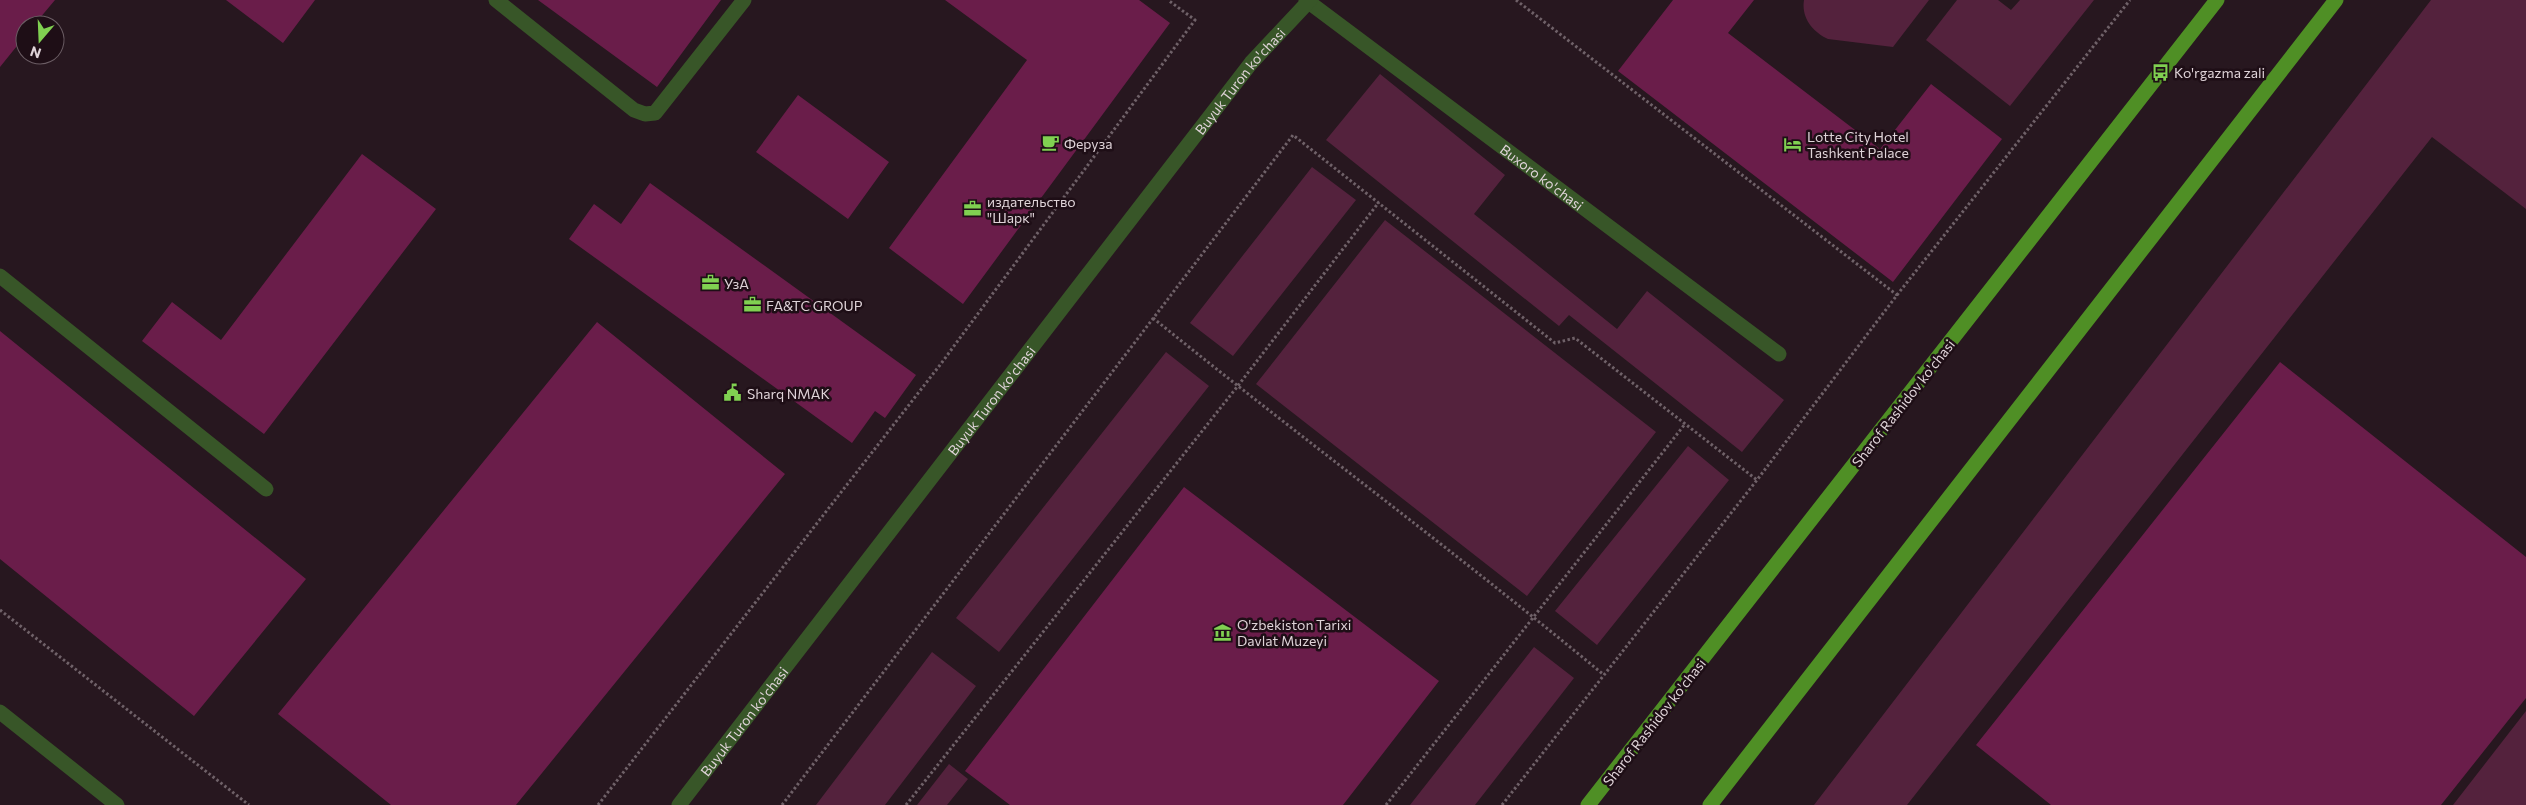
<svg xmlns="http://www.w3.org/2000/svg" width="2526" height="805" font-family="Commissioner,sans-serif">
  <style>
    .green { fill: #54223d }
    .building { fill: #6a1d4a }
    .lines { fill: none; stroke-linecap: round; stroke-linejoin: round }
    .path { stroke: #6f6168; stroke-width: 3; stroke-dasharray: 2.5 2.5; stroke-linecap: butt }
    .minor { stroke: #385628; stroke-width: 15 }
    .major { stroke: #4f8f25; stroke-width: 15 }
    .labels { text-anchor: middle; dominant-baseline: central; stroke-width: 5; stroke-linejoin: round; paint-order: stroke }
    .poi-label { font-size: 14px; fill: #dfd3d8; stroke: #1e0e16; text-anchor: start }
    .street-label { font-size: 14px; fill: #dfd3d8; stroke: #1e0e16 }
  </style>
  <rect width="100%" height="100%" fill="#27171f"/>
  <!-- green -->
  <path class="green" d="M1804,0H1929L1893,47L1828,39C1813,32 1801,18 1804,0Z
    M1957,0H1998L2011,10L2020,0H2094L2010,106L1926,40Z
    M2431,0H2526V209L2432,137L1907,805H1814Z
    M1380,74L1505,175L1474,214L1617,329L1647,291L1784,400L1742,452L1569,315L1559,326L1326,140Z
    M1312,167L1356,200L1233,356L1190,323Z
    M1385,220L1656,432L1527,596L1256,384Z
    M1166,352L1209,386L999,652L956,618Z
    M1688,446L1729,480L1597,645L1555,611Z
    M1534,647L1574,678L1475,805H1410Z
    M932,652L976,686L885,805H816Z
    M2526,711V805H2453Z
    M949,764L968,779L947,805H917Z"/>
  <!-- building -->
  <path class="building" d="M0,0H55L34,25H25V36L0,67Z
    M226,0H315L283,43Z
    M538,0H721L657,87Z
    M945,0H1139L1170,23L963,304L889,248L1027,60Z
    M1673,0H1754L1728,33L1880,149L1931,84L2002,139L1893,282L1618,71Z
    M798,95L889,162L848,219L756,152Z
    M362,154L436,209L264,434L142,341L172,302L221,340Z
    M650,183L916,375L885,418L875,411L852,443L569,239L594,204L621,224Z
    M597,322L785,474L516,805H391L278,714Z
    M0,331L306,579L194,716L0,559Z
    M2280,362L2526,557V698L2441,805H2051L1976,745Z
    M1184,487L1439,681L1343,805H1010L965,771Z"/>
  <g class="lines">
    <!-- path -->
    <path class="path" d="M1516,0L1897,295
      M1153,318C1302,439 1456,552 1604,675
      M0,610L249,805
      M598,805L940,365L1195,20L1168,0
      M782,805L1293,135L1555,343L1575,338L1757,480
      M906,805L1237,387L1379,202
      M1386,805L1685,424
      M1502,805L1757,480L1897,295L2130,0"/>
    <!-- minor -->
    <g class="minor">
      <path d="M496,0L634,110L645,114L655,113L744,0"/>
      <path id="s1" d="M1306,0L1779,354"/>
      <path d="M0,276L266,489"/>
      <path d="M0,712L117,805"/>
      <path id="s2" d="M679,805L1251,63L1310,0"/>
    </g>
    <!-- major -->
    <path class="major" d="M1588,805L2217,0
      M1710,805L2336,0"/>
  </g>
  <!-- icons -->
  <defs>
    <symbol id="bus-bare" viewBox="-9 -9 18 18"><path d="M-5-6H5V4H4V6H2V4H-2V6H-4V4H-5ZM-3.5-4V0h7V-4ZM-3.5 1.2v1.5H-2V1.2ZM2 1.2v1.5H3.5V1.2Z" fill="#80d051" stroke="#1e0e16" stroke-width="2.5" paint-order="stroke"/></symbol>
    <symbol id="cafe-bare" viewBox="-9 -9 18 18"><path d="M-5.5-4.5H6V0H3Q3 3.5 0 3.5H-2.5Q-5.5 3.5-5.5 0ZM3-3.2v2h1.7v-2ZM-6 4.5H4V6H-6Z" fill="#80d051" stroke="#1e0e16" stroke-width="2.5" paint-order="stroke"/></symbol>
    <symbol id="hotel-bare" viewBox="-9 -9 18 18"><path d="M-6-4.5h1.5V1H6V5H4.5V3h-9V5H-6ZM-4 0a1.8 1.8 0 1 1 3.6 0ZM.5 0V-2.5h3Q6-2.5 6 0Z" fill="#80d051" stroke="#1e0e16" stroke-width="2.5" paint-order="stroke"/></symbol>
    <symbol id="office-bare" viewBox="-9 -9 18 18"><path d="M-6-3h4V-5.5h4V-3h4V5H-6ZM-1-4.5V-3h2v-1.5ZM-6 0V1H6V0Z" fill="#80d051" stroke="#1e0e16" stroke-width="2.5" paint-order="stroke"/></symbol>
    <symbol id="civic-bare" viewBox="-9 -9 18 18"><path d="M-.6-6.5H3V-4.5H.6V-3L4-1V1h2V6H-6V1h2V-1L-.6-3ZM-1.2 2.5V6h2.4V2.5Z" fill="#80d051" stroke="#1e0e16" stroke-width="2.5" paint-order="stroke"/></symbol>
    <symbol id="museum-bare" viewBox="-9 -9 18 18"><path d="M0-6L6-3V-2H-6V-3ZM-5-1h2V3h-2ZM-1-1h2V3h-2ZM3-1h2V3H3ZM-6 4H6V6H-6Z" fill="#80d051" stroke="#1e0e16" stroke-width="2.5" paint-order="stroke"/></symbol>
  </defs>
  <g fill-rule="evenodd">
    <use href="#bus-bare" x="2148" y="60" width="25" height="25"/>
    <use href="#cafe-bare" x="1038" y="130" width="25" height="25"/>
    <use href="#hotel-bare" x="1780" y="132" width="25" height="25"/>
    <use href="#office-bare" x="960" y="196" width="25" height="25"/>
    <use href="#office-bare" x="698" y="270" width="25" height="25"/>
    <use href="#office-bare" x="740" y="292" width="25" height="25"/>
    <use href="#civic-bare" x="720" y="380" width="25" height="25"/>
    <use href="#museum-bare" x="1210" y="620" width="25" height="25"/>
  </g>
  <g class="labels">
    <!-- poi labels -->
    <g class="poi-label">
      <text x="2174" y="72">Ko'rgazma zali</text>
      <text x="1807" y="136">Lotte City Hotel<tspan x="1807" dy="16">Tashkent Palace</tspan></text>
      <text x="1064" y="143">Феруза</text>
      <text x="987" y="201">издательство<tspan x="987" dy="16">"Шарк"</tspan></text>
      <text x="724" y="283">УзА</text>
      <text x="766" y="305">FA&amp;TC GROUP</text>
      <text x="747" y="393">Sharq NMAK</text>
      <text x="1237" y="624">O'zbekiston Tarixi<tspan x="1237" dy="16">Davlat Muzeyi</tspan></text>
    </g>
    <!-- street labels -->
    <g class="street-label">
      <text stroke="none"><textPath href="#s2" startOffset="916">Buyuk Turon ko'chasi</textPath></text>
      <text stroke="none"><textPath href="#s1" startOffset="295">Buxoro ko'chasi</textPath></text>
      <text stroke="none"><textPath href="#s2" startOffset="511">Buyuk Turon ko'chasi</textPath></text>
      <text transform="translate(1903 403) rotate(-52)">Sharof Rashidov ko'chasi</text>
      <text stroke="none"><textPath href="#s2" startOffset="106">Buyuk Turon ko'chasi</textPath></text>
      <text transform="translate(1654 722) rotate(-52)">Sharof Rashidov ko'chasi</text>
    </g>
  </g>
  <!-- north arrow -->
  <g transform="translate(40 40) rotate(199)"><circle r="24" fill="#1e0e16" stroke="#6b5d64"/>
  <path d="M0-4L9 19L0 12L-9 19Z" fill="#80d051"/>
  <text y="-8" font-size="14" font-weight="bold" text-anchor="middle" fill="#dfd3d8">N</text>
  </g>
</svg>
